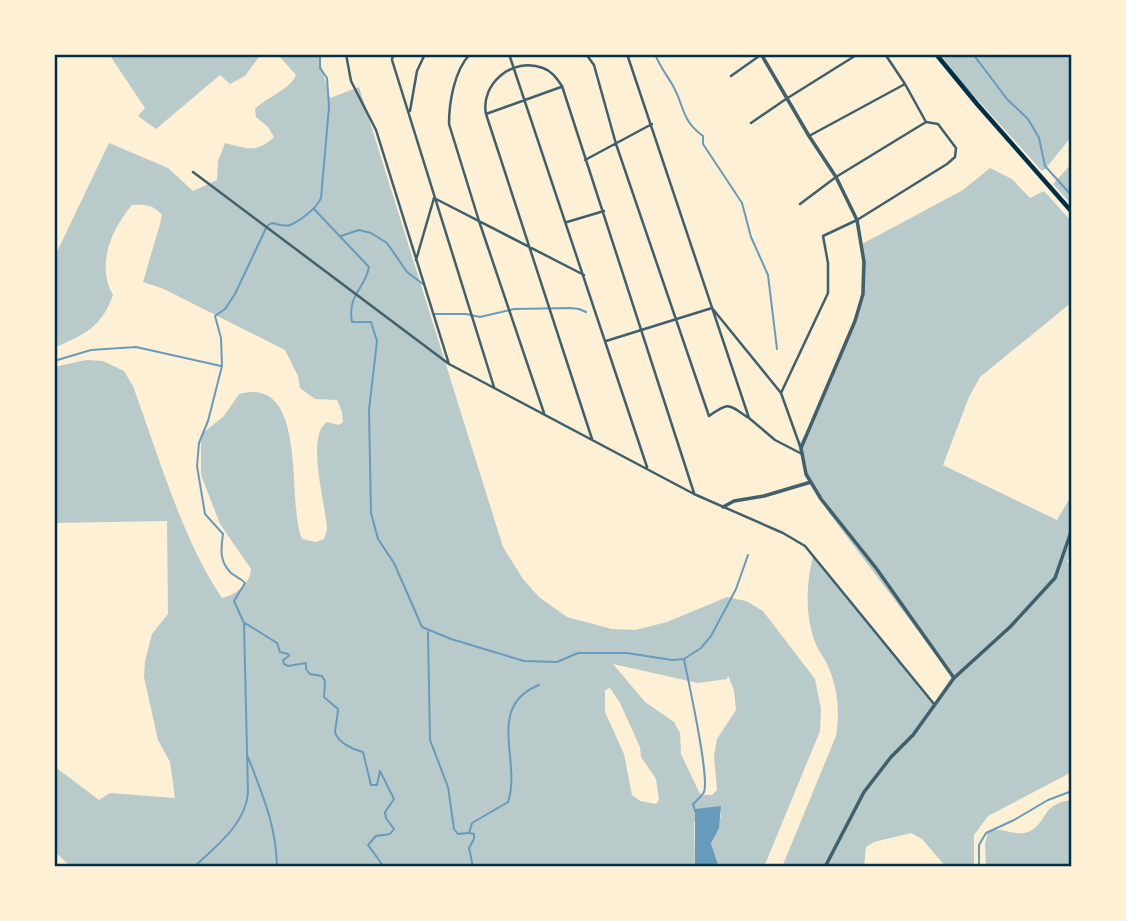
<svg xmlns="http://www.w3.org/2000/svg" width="1126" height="921" font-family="'Asap Condensed',sans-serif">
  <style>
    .green { fill: #b9caca; fill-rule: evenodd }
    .water { fill: #669bbc }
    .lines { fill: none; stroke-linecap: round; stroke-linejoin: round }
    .stream { stroke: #669bbc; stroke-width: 2 }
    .minor { stroke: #3f606c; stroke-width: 2.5 }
    .tertiary { stroke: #3f606c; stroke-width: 3.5 }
    .primary { stroke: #003049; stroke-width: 4.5 }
    .neatline { fill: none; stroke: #003049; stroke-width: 2.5 }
  </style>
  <rect width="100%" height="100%" fill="#fdf0d5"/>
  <!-- green -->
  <path class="green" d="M109,54H261L245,76L230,84L220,75L156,129L138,116L145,108Z
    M280,54H318L330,98L359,87L503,547L523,579L539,597L567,617L612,629L635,630L667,622L727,597L746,601L763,611L815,679L821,709L820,731L764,867H719L711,842L721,816L720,806L694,822L695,867H71L54,851V766L99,800L110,793L175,798L170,762L158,740L144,677L145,661L152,634L168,614L167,521L54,523V367L86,360L103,361L124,371L133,386C158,454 182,539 222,598C236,595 250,584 251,569L220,524L201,475V443L203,433L224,416L239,394C310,374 286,503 302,539L316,542L324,539L327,529C326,504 305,437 327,422L339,425L343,422L342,412L337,400L315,399L300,388L298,376L285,350L164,289L143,282L160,224L162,215C154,205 145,204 132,205C111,230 96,265 113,295C101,328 85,334 54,348V258L109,143L168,168L193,191L217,180L218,161L225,143C246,148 256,154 274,137L268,127L256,117L255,109C267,97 291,89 296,75L280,57ZM613,664L698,683L727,679L728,675L734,691L736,710L717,739L714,756L717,790L712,795H702L699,792L681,754L680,733L674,722L645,702ZM610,688L620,703L640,747L641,757L656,779L659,800L656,804L640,801L632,795L624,754L605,712V690Z
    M940,54H1072V136L1046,168L1042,171L964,85Z
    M1072,163V205L1053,184Z
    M990,168L1012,179L1030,198L1044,191L1072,222V302L980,377L969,397L943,465L1057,520L1072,494V551L1067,562L1072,565V772L988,816L974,835V867H946L922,839L911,833L874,842L866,847L864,867H782L836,736C840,712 838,689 828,666C825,658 818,651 815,642C805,615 806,584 813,556L934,704L952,676L829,513L806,473L798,446L814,419L861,304L862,244L963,190Z
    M1072,800V867H986L985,844L988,831C1002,826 1014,837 1028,832C1048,824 1040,803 1072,800Z"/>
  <!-- water -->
  <path class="water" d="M721,806L719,828L711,843L719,867H695V809Z"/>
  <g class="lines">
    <!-- stream -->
    <path class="stream" d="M655,54C659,65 666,74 672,84C685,106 680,119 703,136V144L742,203L751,237L768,275L777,349
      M973,54L1007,99L1028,119L1039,138L1045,166L1072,196
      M314,209L369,267C365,289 347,295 352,322H371L377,341L369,410L371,513L378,539L394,563L422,627L451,639L524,661L557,662L578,653H627L672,660L684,659L701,648L711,636L736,589L748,555
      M341,236L359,230L371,233L387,243L407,272L423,284
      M435,314H466L480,317L514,309L570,308L579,309L586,312
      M54,361L91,350L136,347L221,366
      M245,623L277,643L280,652L288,654L289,656L283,660L284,664L288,666L306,663V669L310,674L322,676L325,681L324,697L338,709C338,714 335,729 335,732C338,743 354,750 363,752L371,785H377L380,771L394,799L385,812L386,818L394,829L390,834L376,836L368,845L384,867
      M428,632L430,740L448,787L454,829L458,834L468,833
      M684,659C688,680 710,777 704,792C702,796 696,801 693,804L695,811
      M248,757C263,796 276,825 277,867
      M194,867C216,846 245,825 248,793L244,623L234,601L245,583C241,578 236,577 231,573C219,561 221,549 223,534L205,514L197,466L199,443L208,421L222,366L221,338L215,316L225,309L235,294L267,226L272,223C278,224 284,227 290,225C300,221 317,208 321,198L329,107L327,78L320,68V54
      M473,867L469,848L474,839V834L469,833L472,823L508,802C522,762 485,706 539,685
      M979,867V845L986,833L1014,820L1048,800L1072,791"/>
    <!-- minor -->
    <path class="minor" d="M346,54L351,81L376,130L449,364
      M393,54L392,60L494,387
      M470,54C454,71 449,103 449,124L479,221L544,413
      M509,54L647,467
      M586,54L594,65L616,144L709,416C729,402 728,404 747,417
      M627,54L749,418L775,440L802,454
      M885,54L905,84L926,122
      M731,76L762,54
      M410,111L417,71L425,54
      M486,114L561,87
      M751,123L786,99L858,54
      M809,136L905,84
      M585,160L652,124
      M193,172L449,364L694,494L783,533L805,546L934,704
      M567,222L604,211
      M416,260L434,198L584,275
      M606,341L712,308L781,393L800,446
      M781,393L828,293V263L823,236L857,220L947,164L955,157L956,148L938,124L926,122L836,177L800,204
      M592,439L486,114C480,84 513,56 543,68C552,71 557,79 562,86L694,493"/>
    <!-- tertiary -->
    <path class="tertiary" d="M761,54L809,136L836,177L857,220L864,262L863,294L855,321L801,448L806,474L821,499L876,568L954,678
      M723,507L734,501L764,496L811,482
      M825,867L864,792L891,757L913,735L954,678L1010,627L1055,578L1072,529"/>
    <!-- primary -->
    <path class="primary" d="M936,54L977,104L1072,212"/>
  </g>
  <!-- border -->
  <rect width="1126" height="921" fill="none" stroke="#fdf0d5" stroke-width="112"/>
  <rect x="56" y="56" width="1014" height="809" class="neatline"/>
</svg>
